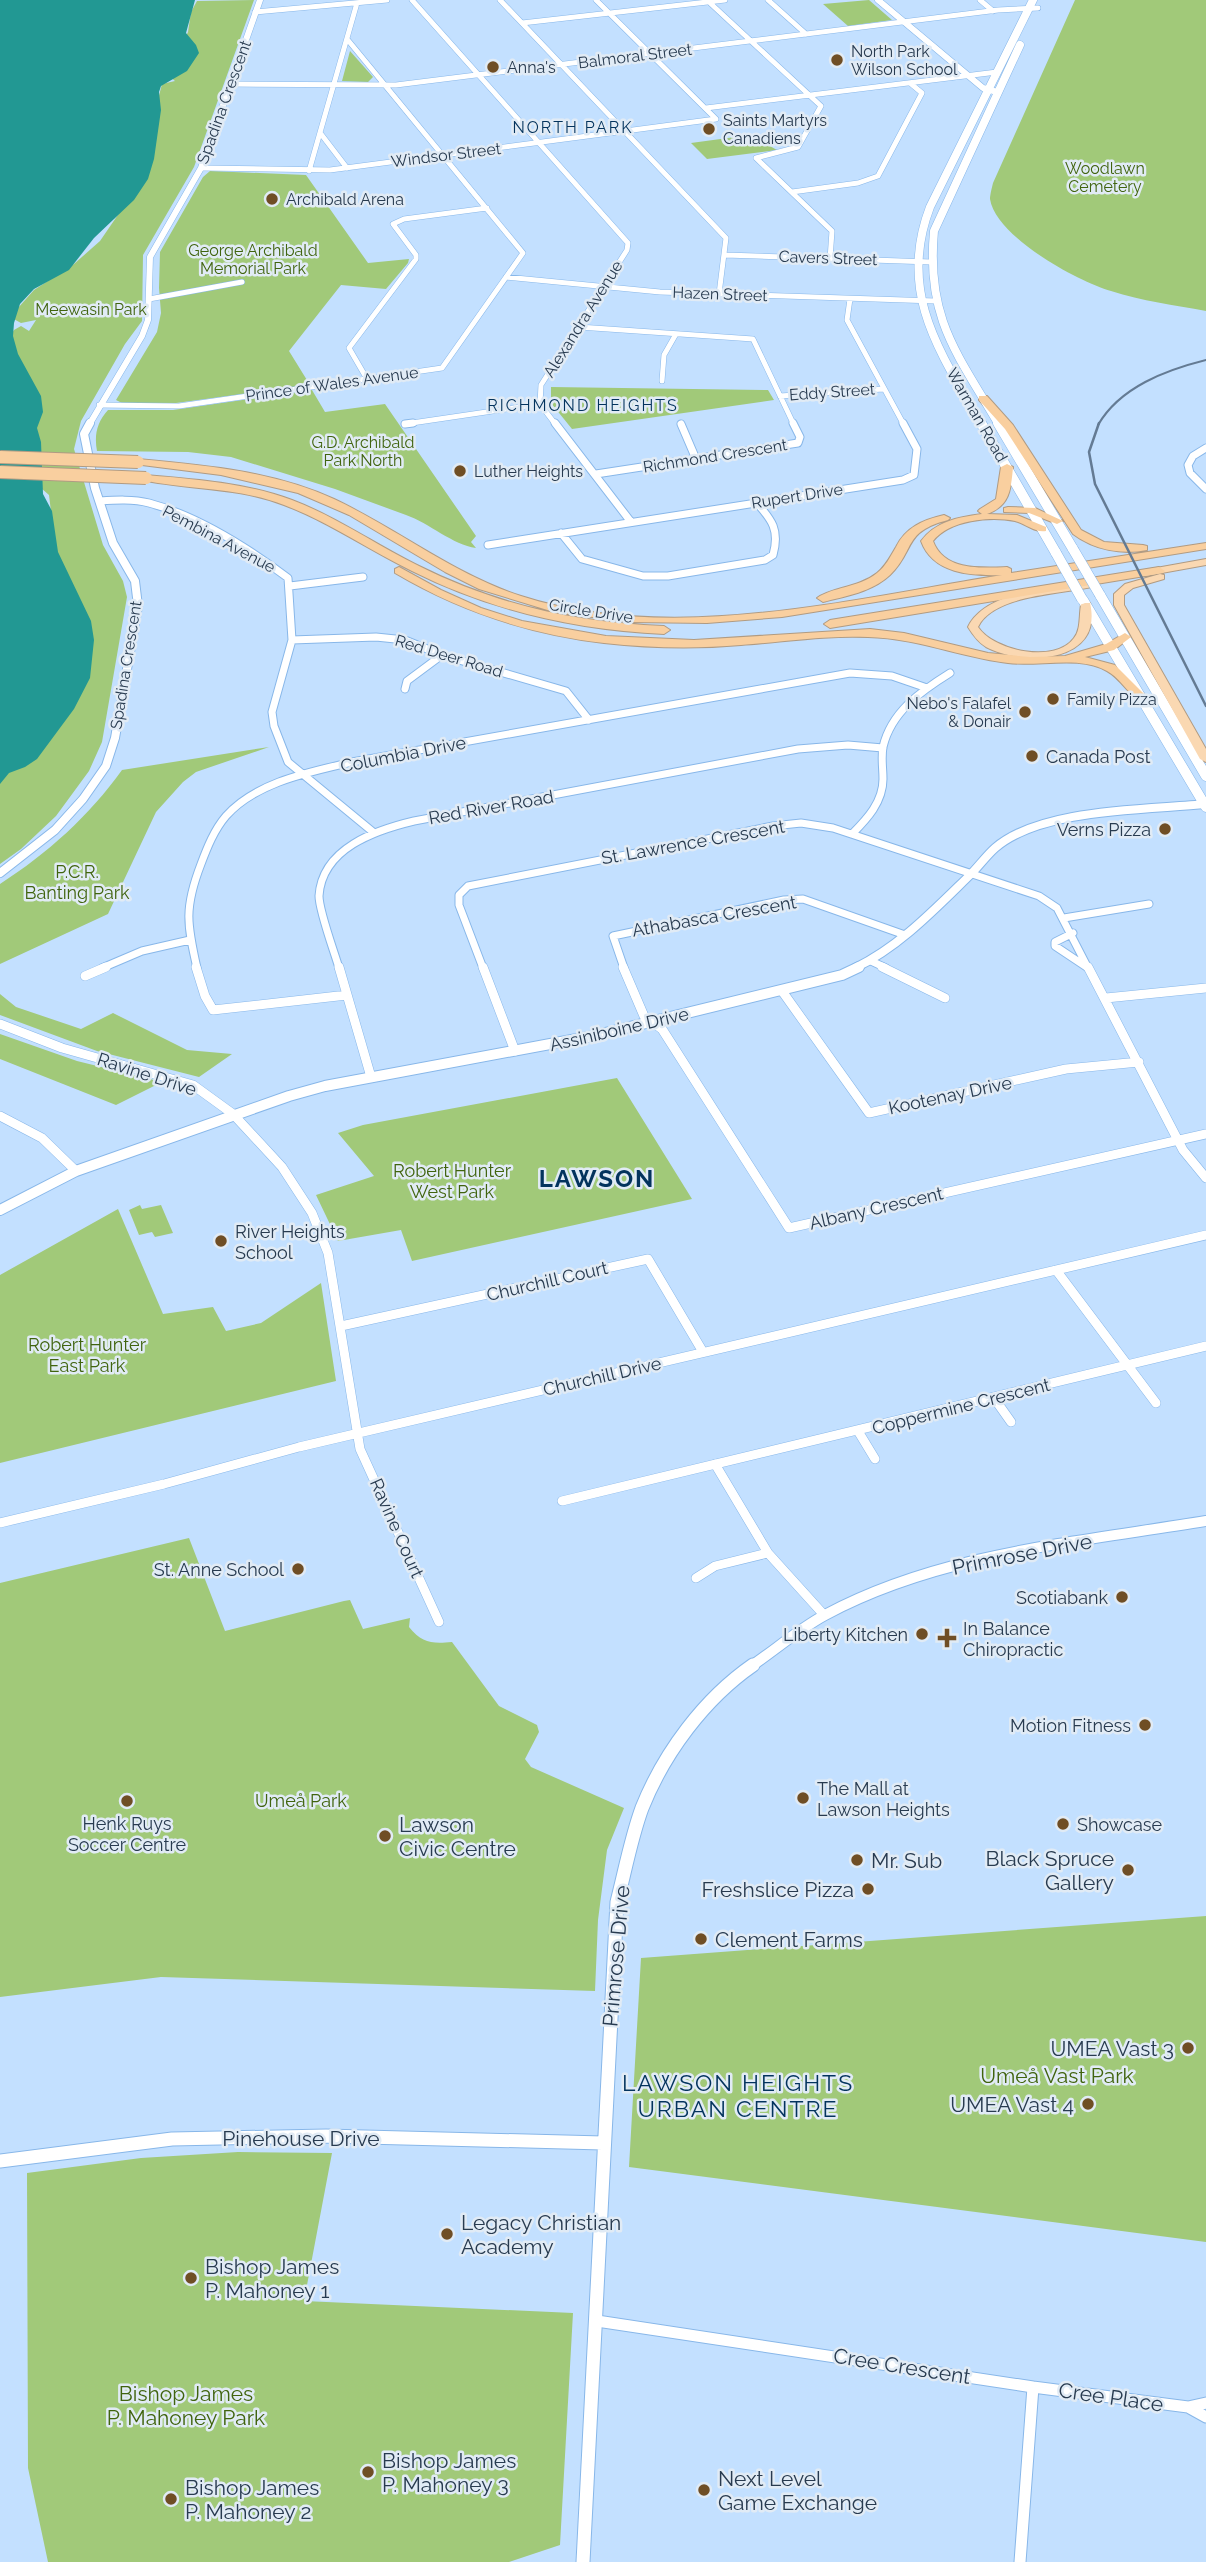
<svg xmlns="http://www.w3.org/2000/svg" width="1206" height="2562" font-family="Raleway,sans-serif">
  <style>
    .green { fill: #a1c979 }
    .water { fill: #229893 }
    .lines { fill: none; stroke-linecap: round; stroke-linejoin: round }
    .minor-far3-casing { stroke: #88b7e9; stroke-width: 6 }
    .minor-far2-casing { stroke: #88b7e9; stroke-width: 9 }
    .minor-far1-casing { stroke: #88b7e9; stroke-width: 10 }
    .minor-casing { stroke: #88b7e9; stroke-width: 13 }
    .tertiary-far3-casing { stroke: #88b7e9; stroke-width: 7 }
    .tertiary-far2-casing { stroke: #88b7e9; stroke-width: 10 }
    .tertiary-far1-casing { stroke: #88b7e9; stroke-width: 12 }
    .tertiary-casing { stroke: #88b7e9; stroke-width: 15 }
    .secondary-far1-casing { stroke: #88b7e9; stroke-width: 9 }
    .secondary-casing { stroke: #88b7e9; stroke-width: 11 }
    .trunk-casing { stroke: #b09b83; stroke-width: 2 }
    .motorway-casing { stroke: #b09b83; stroke-width: 2 }
    .minor-far3 { stroke: #fff; stroke-width: 5 }
    .minor-far2 { stroke: #fff; stroke-width: 7 }
    .minor-far1 { stroke: #fff; stroke-width: 9 }
    .minor { stroke: #fff; stroke-width: 11 }
    .tertiary-far3 { stroke: #fff; stroke-width: 6 }
    .tertiary-far2 { stroke: #fff; stroke-width: 8 }
    .tertiary-far1 { stroke: #fff; stroke-width: 10 }
    .tertiary { stroke: #fff; stroke-width: 13 }
    .secondary-far1 { stroke: #fff; stroke-width: 8 }
    .secondary { stroke: #fff; stroke-width: 10 }
    .trunk { fill: #fad8b2; fill-rule: evenodd }
    .motorway { fill: #f9cf9f; fill-rule: evenodd }
    .rail-far1 { stroke: #647b94; stroke-width: 2 }
    .rail { stroke: #647b94; stroke-width: 2.5 }
    .secondary-bridge-casing { stroke: #88b7e9; stroke-width: 11; stroke-linecap: butt }
    .motorway-bridge-casing { stroke: #b09b83; stroke-width: 14; stroke-linecap: butt }
    .secondary-bridge { stroke: #fff; stroke-width: 10 }
    .motorway-bridge { stroke: #f9cf9f; stroke-width: 12 }
    .poi-dot { fill: #6f4e25; stroke: #e1ebf5; stroke-width: 2.5 }
    .labels { text-anchor: middle; dominant-baseline: central; stroke-width: 5; stroke-linejoin: round; paint-order: stroke }
    .far-poi-label { font-size: 16px; fill: #283b50; stroke: #e1ebf5; text-anchor: start }
    .far-street-label { font-size: 16px; fill: #283b50; stroke: #e1ebf5 }
    .far-neighbourhood-label { font-size: 16px; letter-spacing: 2px; fill: #03335d; stroke: #e1ebf5 }
    .far-park-label { font-size: 16px; fill: #40640e; stroke: #e1ebf5 }
    .street-label { font-size: 18px; fill: #283b50; stroke: #e1ebf5 }
    .poi-label { font-size: 18px; fill: #283b50; stroke: #e1ebf5; text-anchor: start }
    .park-label { font-size: 18px; fill: #40640e; stroke: #e1ebf5 }
    .near-street-label { font-size: 21px; fill: #283b50; stroke: #e1ebf5 }
    .near-poi-label { font-size: 21px; fill: #283b50; stroke: #e1ebf5; text-anchor: start }
    .near-park-label { font-size: 21px; fill: #40640e; stroke: #e1ebf5 }
    .near-neighbourhood-label { font-size: 23px; letter-spacing: 2px; fill: #03335d; stroke: #e1ebf5 }
    .district-label { font-size: 24px; font-weight: bold; letter-spacing: 2px; fill: #03335d; stroke: #e1ebf5 }
  </style>
  <rect width="100%" height="100%" fill="#c3e0ff"/>
  <!-- green -->
  <path class="green" d="M254,0L194,167L143,255L142,321L125,344L81,421L74,449L103,545L123,581L127,597L102,742L89,771L56,816L21,849L0,864V764L57,561L49,495L41,488L8,340L14,330L21,326L29,331L36,320L21,323L10,317L34,290L74,264L100,241L135,190L162,84L175,81L168,75L188,32L191,12L197,1Z
    M869,0L892,20L848,26L823,4Z
    M1075,0H1206V311C1174,305 1142,301 1111,291C1077,281 996,237 990,199C990,195 992,187 993,183Z
    M350,51L373,77L368,82L342,81Z
    M750,135L777,150L707,159L691,143Z
    M210,171L306,175L368,263L409,259L408,263L386,289L341,285L289,351L310,385L176,403H122L116,400L157,332L161,313L159,288L160,252L203,177Z
    M551,387L768,390L774,400L572,429L551,403Z
    M312,390L325,412L385,404L476,536L471,542L476,548C453,545 429,523 406,515L335,489L231,457L188,452L97,451C94,435 97,422 108,410H173Z
    M269,747L196,772L183,782L156,812L108,914L0,964V884C48,853 89,816 122,770Z
    M0,994L16,1007L81,1029L113,1013L187,1050L232,1054L199,1077L97,1051L0,1015Z
    M0,1034L77,1061L162,1082L116,1105L0,1059Z
    M617,1078L692,1199L412,1261L401,1230L338,1241L316,1195L374,1176L338,1133L363,1125Z
    M140,1205L142,1209L161,1205L173,1233L155,1237L152,1232L139,1235L129,1210Z
    M118,1209L163,1314L213,1307L226,1331L261,1323L321,1283L336,1381L0,1463V1275Z
    M189,1538L225,1631L344,1601L350,1600L363,1629L410,1618L409,1627C422,1643 432,1644 452,1642L499,1706L537,1725L539,1732L525,1759L531,1767L624,1808L607,1850L598,1920L595,1991L161,1977L0,1997V1583Z
    M1206,1916V2242L629,2167L641,1958Z
    M238,2152L332,2153L304,2301L573,2313L560,2545L509,2562H48L28,2468L27,2173L141,2158Z"/>
  <!-- water -->
  <path class="water" d="M0,0H195L186,33L196,45L199,53L187,71L161,86L159,92L161,110L154,159L148,179L134,200L94,238L69,270L34,289L20,304L14,323L13,336L18,354L41,396L43,412L37,428L41,442L43,494L52,511L58,552L91,621L94,640L90,678L74,709L37,759L25,767L9,773L0,784Z"/>
  <g class="lines">
    <defs>
      <path id="minor-far3" d="M412,0L628,243L627,250L541,385L540,404L556,425
        M500,0L726,238L719,294
        M768,0L806,34
        M980,0L993,11
        M709,2L821,106L798,147L756,158L832,231L830,259
        M255,12L387,0
        M522,23L725,0
        M231,84L396,85L998,10L1038,8
        M706,108L997,72
        M321,134L347,168
        M201,168L330,170L716,119L596,0
        M309,171L357,3
        M792,192L858,183L878,176L922,93L910,83
        M725,255L931,262
        M506,277L660,292L935,301
        M149,299L242,282
        M850,299L847,320L904,425
        M579,327L753,339L794,425
        M367,379L349,348L416,259V255L393,224L404,219L487,208
        M662,381L664,355L676,334
        M780,396L883,389
        M99,405L179,406L442,368L523,253L347,39
        M405,424L540,404"/>
      <path id="minor-far2" d="M555,423L631,522
        M405,424L413,423
        M681,424L696,459
        M1206,448L1193,456L1188,465L1190,473L1206,489
        M596,474L798,443L800,437L793,423
        M100,501C116,500 133,499 149,503C198,516 248,548 288,578L292,640L272,712L274,726L288,762L373,832
        M561,533L582,559L643,576H668L765,560L773,555C780,530 772,520 756,502
        M488,545L903,480L914,475L917,449L903,423
        M290,586L363,577
        M292,640L376,637L405,640L442,655L566,691L589,720
        M405,689L407,681L442,655
        M852,834C867,819 883,802 883,779C883,768 881,758 883,747C891,712 921,691 950,673
        M1064,918L1149,904
        M1073,933L1055,942V946L1088,968
        M871,961L886,968
        M102,968L142,951L190,940
        M197,968C187,924 184,908 201,864C207,848 214,830 226,816C256,782 310,772 352,762L850,673L892,676L927,688
        M339,968C334,951 319,911 319,896C322,848 376,830 414,821L798,749L848,745L883,748
        M483,968L459,905V895L468,886L773,826L801,823L833,828L1039,896L1057,908L1088,968
        M624,968L613,936L784,900L803,899L905,935"/>
      <path id="minor-far1" d="M196,967L205,996L213,1010L347,995
        M339,967L371,1077
        M483,967L515,1051
        M623,967L644,1016L662,1029L789,1228L1206,1134
        M882,967L945,998
        M1088,967L1183,1150L1206,1178
        M85,976L106,967
        M782,991L869,1113L1066,1069L1139,1062
        M1106,998L1206,988
        M0,1024L62,1048L193,1085L233,1114L282,1167L312,1213L328,1253L360,1449L439,1622
        M0,1116L42,1138L76,1171
        M1056,1270L1156,1403
        M341,1326L648,1259L703,1352
        M994,1398L1011,1422
        M858,1431L875,1459
        M715,1464L768,1553L824,1615
        M562,1501L1206,1346
        M0,1523L164,1484L299,1447L1206,1235
        M696,1578L715,1566L768,1553"/>
      <path id="minor" d="M597,2321L1033,2387L1020,2562
        M1033,2387L1188,2407
        M1206,2403L1188,2407L1206,2417"/>
      <path id="tertiary-far3" d="M878,0L983,88L997,92
        M89,425L142,336L148,320L150,257L201,168L260,0"/>
      <path id="tertiary-far2" d="M0,873L55,830L83,799L106,766L115,738L138,606L135,581L113,543L95,488L84,434L90,423
        M855,968C899,947 935,909 970,875C979,866 986,856 995,848C1041,808 1147,810 1206,804"/>
      <path id="tertiary-far1" d="M0,1210L76,1171L289,1096L325,1086L593,1036L842,975L859,967
        M750,1667C775,1650 799,1629 825,1615C940,1553 1079,1542 1206,1521"/>
      <path id="tertiary" d="M0,2161L172,2139L326,2136L603,2143
        M583,2562L617,1902C625,1871 631,1838 642,1808C664,1753 704,1699 753,1665"/>
      <path id="secondary-far1" d="M982,425C940,352 897,293 930,207L1033,0
        M999,425C957,353 926,319 934,231L1020,45"/>
      <path id="secondary" d="M981,423L1056,553
        M998,423L1073,549
        M1100,595L1206,776
        M1083,600L1206,807"/>
      <path id="trunk" d="M1206,559V565L1145,576L1140,573L1145,570Z
        M1160,574L1164,575V579L1133,588L1124,595V605L1206,749V762L1200,759L1114,605V594L1125,584Z
        M1088,582L1092,583V587C1061,594 993,595 978,627C994,651 1055,664 1074,638C1081,630 1079,615 1081,605L1082,603H1090C1104,663 1024,667 986,647C978,642 973,635 968,627C985,591 1052,588 1088,582Z"/>
      <path id="motorway" d="M979,396H987L1013,425L1081,530L1104,542L1143,545L1147,546V550C1122,555 1094,550 1073,534L1005,429L979,400Z
        M138,459C204,465 273,471 334,499C398,529 453,574 521,596C672,645 851,599 1002,575C971,576 933,574 921,541C936,521 959,517 982,514L978,511L980,509L996,499L1001,467L1007,464L1013,467C1011,489 1010,506 987,514L1017,515L1046,527V531C1035,533 1026,524 1015,521C990,516 950,520 933,541C944,571 981,568 1007,567L1011,569V573L1206,543V549L782,617L707,623L630,622L554,612L479,589L445,572L349,515L298,493L221,475L134,464L132,462Z
        M146,475C195,479 246,483 292,500C337,517 376,545 419,566C497,605 577,623 664,626L670,630L664,634C575,630 492,611 412,571C369,550 329,522 284,505C238,487 189,490 142,480L140,478Z
        M1008,507L1035,508L1063,521L1057,524L1029,513L1004,512V508Z
        M944,515L950,518L948,520C902,532 916,550 890,575C872,592 846,596 823,602L817,598C832,587 858,588 877,573C886,566 890,557 896,547C906,527 923,520 944,515Z
        M399,567L441,590L481,608L522,621L606,636L694,640L870,629L904,633L988,653L1030,657L1065,656L1106,644L1125,633L1131,637L1114,650L1085,657L1115,665L1144,694L1142,697H1134C1125,688 1118,677 1107,671C1079,655 1039,667 1008,663C960,657 916,638 868,637C825,635 783,642 741,645C696,649 649,648 604,643C528,634 461,612 395,573V569Z
        M1159,567L1165,571L1163,573L830,628L824,624L830,620Z"/>
    </defs>
    <!-- minor-far3 casing -->
    <use href="#minor-far3" class="minor-far3-casing"/>
    <!-- minor-far2 casing -->
    <use href="#minor-far2" class="minor-far2-casing"/>
    <!-- minor-far1 casing -->
    <use href="#minor-far1" class="minor-far1-casing"/>
    <!-- minor casing -->
    <use href="#minor" class="minor-casing"/>
    <!-- tertiary-far3 casing -->
    <use href="#tertiary-far3" class="tertiary-far3-casing"/>
    <!-- tertiary-far2 casing -->
    <use href="#tertiary-far2" class="tertiary-far2-casing"/>
    <!-- tertiary-far1 casing -->
    <use href="#tertiary-far1" class="tertiary-far1-casing"/>
    <!-- tertiary casing -->
    <use href="#tertiary" class="tertiary-casing"/>
    <!-- secondary-far1 casing -->
    <use href="#secondary-far1" class="secondary-far1-casing"/>
    <!-- secondary casing -->
    <use href="#secondary" class="secondary-casing"/>
    <!-- trunk casing -->
    <use href="#trunk" class="trunk-casing"/>
    <!-- motorway casing -->
    <use href="#motorway" class="motorway-casing"/>
    <!-- minor-far3 -->
    <use href="#minor-far3" class="minor-far3"/>
    <!-- minor-far2 -->
    <use href="#minor-far2" class="minor-far2"/>
    <!-- minor-far1 -->
    <use href="#minor-far1" class="minor-far1"/>
    <!-- minor -->
    <use href="#minor" class="minor"/>
    <!-- tertiary-far3 -->
    <use href="#tertiary-far3" class="tertiary-far3"/>
    <!-- tertiary-far2 -->
    <use href="#tertiary-far2" class="tertiary-far2"/>
    <!-- tertiary-far1 -->
    <use href="#tertiary-far1" class="tertiary-far1"/>
    <!-- tertiary -->
    <use href="#tertiary" class="tertiary"/>
    <!-- secondary-far1 -->
    <use href="#secondary-far1" class="secondary-far1"/>
    <!-- secondary -->
    <use href="#secondary" class="secondary"/>
    <!-- trunk -->
    <use href="#trunk" class="trunk"/>
    <!-- motorway -->
    <use href="#motorway" class="motorway"/>
    <!-- rail-far1 -->
    <path class="rail-far1" d="M1098,425C1120,387 1166,370 1206,360"/>
    <!-- rail -->
    <path class="rail" d="M1099,423L1089,452L1095,484L1206,706"/>
    <defs>
      <path id="secondary-bridge" d="M1073,549L1100,595
        M1056,553L1082,599"/>
      <path id="motorway-bridge" d="M0,457L138,462
        M0,472L146,478"/>
    </defs>
    <!-- secondary-bridge casing -->
    <use href="#secondary-bridge" class="secondary-bridge-casing"/>
    <!-- motorway-bridge casing -->
    <use href="#motorway-bridge" class="motorway-bridge-casing"/>
    <!-- secondary-bridge -->
    <use href="#secondary-bridge" class="secondary-bridge"/>
    <!-- motorway-bridge -->
    <use href="#motorway-bridge" class="motorway-bridge"/>
  </g>
  <!-- markers -->
  <g class="poi-dot">
    <circle cx="837" cy="60" r="7"/>
    <circle cx="493" cy="67" r="7"/>
    <circle cx="709" cy="129" r="7"/>
    <circle cx="272" cy="199" r="7"/>
    <circle cx="460" cy="471" r="7"/>
    <circle cx="1053" cy="699" r="7"/>
    <circle cx="1025" cy="712" r="7"/>
    <circle cx="1032" cy="756" r="7"/>
    <circle cx="1165" cy="829" r="7"/>
    <circle cx="221" cy="1241" r="7"/>
    <circle cx="298" cy="1569" r="7"/>
    <circle cx="1122" cy="1597" r="7"/>
    <circle cx="922" cy="1634" r="7"/>
    <path d="M943.5 1627.5h7v7h7v7h-7v7h-7v-7h-7v-7h7z"/>
    <circle cx="1145" cy="1725" r="7"/>
    <circle cx="803" cy="1798" r="7"/>
    <circle cx="127" cy="1801" r="7"/>
    <circle cx="1063" cy="1824" r="7"/>
    <circle cx="385" cy="1836" r="7"/>
    <circle cx="857" cy="1860" r="7"/>
    <circle cx="1128" cy="1870" r="7"/>
    <circle cx="868" cy="1889" r="7"/>
    <circle cx="701" cy="1939" r="7"/>
    <circle cx="1188" cy="2048" r="7"/>
    <circle cx="1088" cy="2104" r="7"/>
    <circle cx="447" cy="2234" r="7"/>
    <circle cx="191" cy="2278" r="7"/>
    <circle cx="368" cy="2472" r="7"/>
    <circle cx="704" cy="2490" r="7"/>
    <circle cx="171" cy="2499" r="7"/>
  </g>
  <g class="labels">
    <!-- far-poi labels -->
    <g class="far-poi-label">
      <text x="851" y="51">North Park<tspan x="851" dy="18">Wilson School</tspan></text>
      <text x="507" y="67">Anna's</text>
      <text x="723" y="120">Saints Martyrs<tspan x="723" dy="18">Canadiens</tspan></text>
      <text x="286" y="199">Archibald Arena</text>
      <text x="474" y="471">Luther Heights</text>
      <text x="1067" y="699">Family Pizza</text>
      <text x="1011" y="703" text-anchor="end">Nebo's Falafel<tspan x="1011" dy="18">&amp; Donair</tspan></text>
    </g>
    <!-- far-street labels -->
    <g class="far-street-label">
      <text transform="translate(635 56) rotate(-7)">Balmoral Street</text>
      <text transform="translate(224 102) rotate(-70)">Spadina Crescent</text>
      <text transform="translate(446 155) rotate(-7)">Windsor Street</text>
      <text transform="translate(828 258) rotate(2)">Cavers Street</text>
      <text transform="translate(720 294) rotate(2)">Hazen Street</text>
      <text transform="translate(583 319) rotate(-58)">Alexandra Avenue</text>
      <text transform="translate(332 384) rotate(-8)">Prince of Wales Avenue</text>
      <text transform="translate(832 392) rotate(-4)">Eddy Street</text>
      <text transform="translate(977 415) rotate(60)">Warman Road</text>
      <text transform="translate(715 456) rotate(-9)">Richmond Crescent</text>
      <text transform="translate(797 496) rotate(-9)">Rupert Drive</text>
      <text transform="translate(219 539) rotate(28)">Pembina Avenue</text>
      <text transform="translate(591 611) rotate(9)">Circle Drive</text>
      <text transform="translate(449 656) rotate(17)">Red Deer Road</text>
      <text transform="translate(126 665) rotate(-81)">Spadina Crescent</text>
    </g>
    <!-- far-neighbourhood labels -->
    <g class="far-neighbourhood-label">
      <text x="573" y="127">NORTH PARK</text>
      <text x="583" y="405">RICHMOND HEIGHTS</text>
    </g>
    <!-- far-park labels -->
    <g class="far-park-label">
      <text x="1105" y="168">Woodlawn<tspan x="1105" dy="18">Cemetery</tspan></text>
      <text x="253" y="250">George Archibald<tspan x="253" dy="18">Memorial Park</tspan></text>
      <text x="91" y="309">Meewasin Park</text>
      <text x="363" y="442">G.D. Archibald<tspan x="363" dy="18">Park North</tspan></text>
    </g>
    <!-- street labels -->
    <g class="street-label">
      <text transform="translate(403 754) rotate(-11)">Columbia Drive</text>
      <text transform="translate(491 807) rotate(-10)">Red River Road</text>
      <text transform="translate(693 842) rotate(-10)">St. Lawrence Crescent</text>
      <text transform="translate(714 916) rotate(-10)">Athabasca Crescent</text>
      <text transform="translate(619 1029) rotate(-13)">Assiniboine Drive</text>
      <text transform="translate(147 1074) rotate(18)">Ravine Drive</text>
      <text transform="translate(950 1095) rotate(-12)">Kootenay Drive</text>
      <text transform="translate(876 1208) rotate(-13)">Albany Crescent</text>
      <text transform="translate(547 1281) rotate(-13)">Churchill Court</text>
      <text transform="translate(602 1376) rotate(-13)">Churchill Drive</text>
      <text transform="translate(961 1406) rotate(-14)">Coppermine Crescent</text>
      <text transform="translate(397 1528) rotate(66)">Ravine Court</text>
    </g>
    <!-- poi labels -->
    <g class="poi-label">
      <text x="1046" y="756">Canada Post</text>
      <text x="1151" y="829" text-anchor="end">Verns Pizza</text>
      <text x="235" y="1231">River Heights<tspan x="235" dy="21">School</tspan></text>
      <text x="284" y="1569" text-anchor="end">St. Anne School</text>
      <text x="1108" y="1597" text-anchor="end">Scotiabank</text>
      <text x="963" y="1628">In Balance<tspan x="963" dy="21">Chiropractic</tspan></text>
      <text x="908" y="1634" text-anchor="end">Liberty Kitchen</text>
      <text x="1131" y="1725" text-anchor="end">Motion Fitness</text>
      <text x="817" y="1788">The Mall at<tspan x="817" dy="21">Lawson Heights</tspan></text>
      <text x="127" y="1823" text-anchor="middle">Henk Ruys<tspan x="127" dy="21">Soccer Centre</tspan></text>
      <text x="1077" y="1824">Showcase</text>
    </g>
    <!-- park labels -->
    <g class="park-label">
      <text x="77" y="871">P.C.R.<tspan x="77" dy="21">Banting Park</tspan></text>
      <text x="452" y="1170">Robert Hunter<tspan x="452" dy="21">West Park</tspan></text>
      <text x="87" y="1344">Robert Hunter<tspan x="87" dy="21">East Park</tspan></text>
      <text x="301" y="1800">Umeå Park</text>
    </g>
    <!-- near-street labels -->
    <g class="near-street-label">
      <text transform="translate(1022 1554) rotate(-11)">Primrose Drive</text>
      <text transform="translate(616 1956) rotate(-85)">Primrose Drive</text>
      <text x="301" y="2138">Pinehouse Drive</text>
      <text transform="translate(902 2366) rotate(9)">Cree Crescent</text>
      <text transform="translate(1111 2397) rotate(8)">Cree Place</text>
    </g>
    <!-- near-poi labels -->
    <g class="near-poi-label">
      <text x="399" y="1824">Lawson<tspan x="399" dy="24">Civic Centre</tspan></text>
      <text x="1114" y="1858" text-anchor="end">Black Spruce<tspan x="1114" dy="24">Gallery</tspan></text>
      <text x="871" y="1860">Mr. Sub</text>
      <text x="854" y="1889" text-anchor="end">Freshslice Pizza</text>
      <text x="715" y="1939">Clement Farms</text>
      <text x="1174" y="2048" text-anchor="end">UMEA Vast 3</text>
      <text x="1074" y="2104" text-anchor="end">UMEA Vast 4</text>
      <text x="461" y="2222">Legacy Christian<tspan x="461" dy="24">Academy</tspan></text>
      <text x="205" y="2266">Bishop James<tspan x="205" dy="24">P. Mahoney 1</tspan></text>
      <text x="382" y="2460">Bishop James<tspan x="382" dy="24">P. Mahoney 3</tspan></text>
      <text x="718" y="2478">Next Level<tspan x="718" dy="24">Game Exchange</tspan></text>
      <text x="185" y="2487">Bishop James<tspan x="185" dy="24">P. Mahoney 2</tspan></text>
    </g>
    <!-- near-park labels -->
    <g class="near-park-label">
      <text x="1057" y="2075">Umeå Vast Park</text>
      <text x="186" y="2393">Bishop James<tspan x="186" dy="24">P. Mahoney Park</tspan></text>
    </g>
    <!-- near-neighbourhood labels -->
    <g class="near-neighbourhood-label">
      <text x="738" y="2082">LAWSON HEIGHTS<tspan x="738" dy="26">URBAN CENTRE</tspan></text>
    </g>
    <!-- district labels -->
    <g class="district-label">
      <text x="597" y="1178">LAWSON</text>
    </g>
  </g>
</svg>
